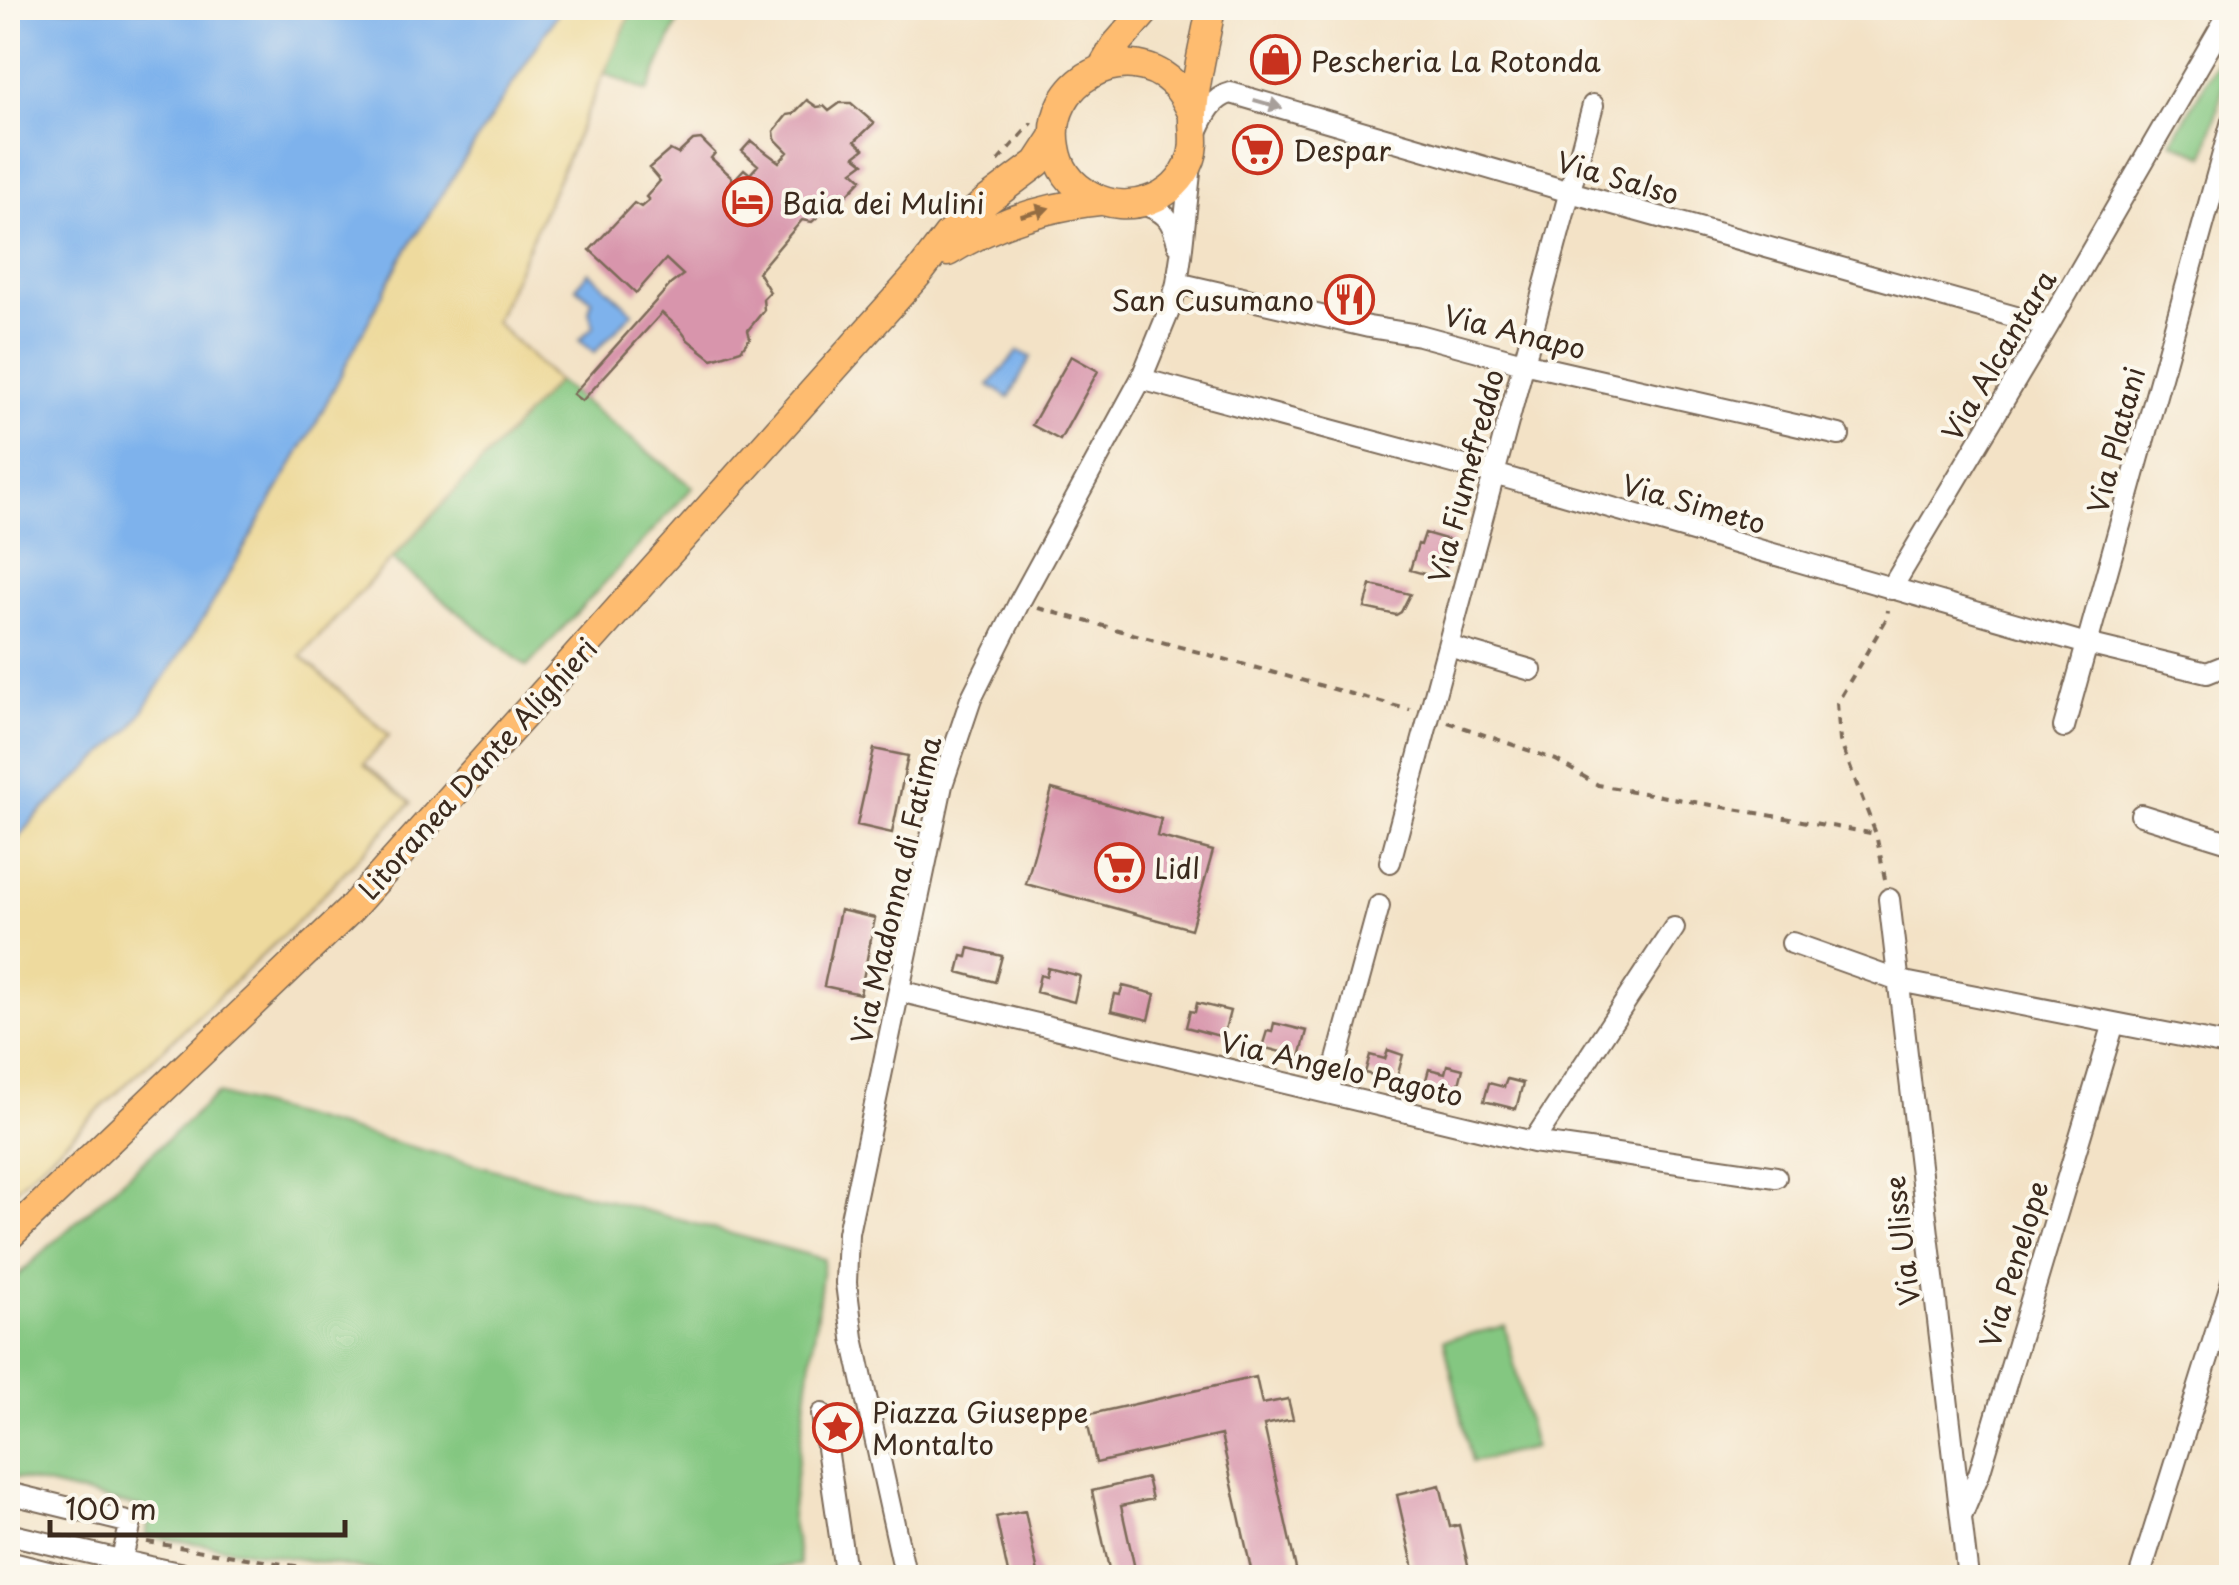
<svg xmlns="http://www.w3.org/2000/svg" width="2239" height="1585" font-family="'Playpen Sans',sans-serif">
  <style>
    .green { fill: #84c781; stroke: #607850; stroke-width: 2.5 }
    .sand { fill: #eeda9e; stroke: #94825e; stroke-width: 2.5 }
    .water { fill: #7eb2ec; stroke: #5c6e85; stroke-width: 2.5 }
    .building { fill: #d895ac }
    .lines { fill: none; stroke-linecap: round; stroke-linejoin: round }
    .minor-casing { stroke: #7b6a59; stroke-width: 24 }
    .major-casing { stroke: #7b6a59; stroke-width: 31 }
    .path { stroke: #7b6a59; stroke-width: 4; stroke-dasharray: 8 8; stroke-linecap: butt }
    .minor { stroke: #fff; stroke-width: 20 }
    .major { stroke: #febc70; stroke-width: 28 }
    .oneway { fill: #a79f9a }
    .oneway2 { fill: #936c43 }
    .labels { text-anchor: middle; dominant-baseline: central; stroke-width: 8; stroke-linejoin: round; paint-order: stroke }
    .poi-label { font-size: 28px; fill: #3b2a1e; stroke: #fbf7ec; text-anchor: start }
    .street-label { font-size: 28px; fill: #3b2a1e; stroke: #fbf7ec }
  </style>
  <rect width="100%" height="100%" fill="#fbf7ec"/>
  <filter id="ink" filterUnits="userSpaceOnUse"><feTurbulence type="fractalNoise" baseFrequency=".01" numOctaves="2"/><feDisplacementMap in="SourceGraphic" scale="20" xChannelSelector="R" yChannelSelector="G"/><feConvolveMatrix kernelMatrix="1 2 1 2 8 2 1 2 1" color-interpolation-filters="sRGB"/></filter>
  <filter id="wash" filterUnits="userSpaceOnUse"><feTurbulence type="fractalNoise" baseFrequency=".0048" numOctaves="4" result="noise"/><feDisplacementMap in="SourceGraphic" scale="40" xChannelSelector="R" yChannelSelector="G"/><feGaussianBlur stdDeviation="2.25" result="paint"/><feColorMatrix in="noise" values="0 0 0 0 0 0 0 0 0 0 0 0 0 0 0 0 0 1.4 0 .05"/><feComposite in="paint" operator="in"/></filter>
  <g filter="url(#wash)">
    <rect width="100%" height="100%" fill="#f3e2c6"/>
    <!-- green -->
    <path class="green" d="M633,8H684L647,92L604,73Z
      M2231,37V57L2205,156L2172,142Z
      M557,381L693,487L527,667L392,559Z
      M217,1094L824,1259L791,1516L800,1565L706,1578L419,1577L146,1536L151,1510L8,1476V1284Z
      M1505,1326L1534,1448L1472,1462L1444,1340Z"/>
    <!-- sand -->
    <path class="sand" d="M561,8H633L495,322L557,381L301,656L389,735L364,764L411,803L289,930L8,1196V852L35,818L131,729L208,611L316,423L400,260Z"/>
    <!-- water -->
    <path class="water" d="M8,8H561L400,260L316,423L208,611L131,729L35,817L8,852Z
      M589,272L633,312L594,353L579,340L594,326L589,312L592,300L576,287Z
      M1018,351L1031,357L1009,398L989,385Z"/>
    <g id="blocks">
      <!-- building -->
      <path class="building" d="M807,100L817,107L824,106L829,111L840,103H851L874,123L855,141L864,149L855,156L864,163L853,171L862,179L841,201H835L812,222L802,220L758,272L770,292L763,299L764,310L748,330L750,338L741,350L712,359L688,340L680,329L662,313L582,401L573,394L671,284L683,275L666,259L636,293L590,250L634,203L641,207L649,200L646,197L660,181L649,168L670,150L678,154L693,140L701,139L715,153L711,158L732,177V182L744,169L750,174L758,165L742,151L751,141L779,162L788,152L775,139L774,131L787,115L793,114Z
        M1071,356L1098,371L1060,440L1032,425Z
        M1425,533L1453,541L1442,579L1410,570L1418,544L1421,545Z
        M1371,585L1410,594L1401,612L1396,615L1365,608Z
        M874,749L908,756L892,833L857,825Z
        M1052,789L1161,819L1157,836L1213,851L1191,929L1026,884Z
        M840,910L875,918L860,994L824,986Z
        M969,948L1002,956L995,982L958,972L962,956L967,957Z
        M1048,968L1080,976L1074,1002L1036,992L1040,975L1046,977Z
        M1123,986L1155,994L1149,1020L1111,1011L1115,994L1120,995Z
        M1197,1003L1230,1011L1223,1037L1186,1027L1190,1011L1195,1012Z
        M1274,1023L1307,1031L1300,1057L1262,1047L1267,1031L1272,1032Z
        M1388,1050L1403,1055L1396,1081L1365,1073L1370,1055L1385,1059Z
        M1447,1065L1463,1069L1456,1096L1424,1087L1429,1069L1445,1073Z
        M1507,1079L1523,1083L1516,1109L1484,1101L1489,1083L1504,1087Z
        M1256,1377L1262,1404L1288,1399L1293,1419L1264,1425L1298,1578H1253L1221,1435L1096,1463L1086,1415Z
        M1147,1478L1152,1499L1121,1506L1137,1578H1111L1092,1491Z
        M1440,1485L1450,1527L1459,1525L1471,1578H1416L1397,1495Z
        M1025,1511L1039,1578H1009L996,1517Z"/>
    </g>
  </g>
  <g filter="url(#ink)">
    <use href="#blocks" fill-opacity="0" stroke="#7b6a59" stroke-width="2.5"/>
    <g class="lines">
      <defs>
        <path id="minor" d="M1196,134C1204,117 1211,98 1231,93L1570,192L2048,326
          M1139,203C1165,211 1172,218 1178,244
          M1177,283L1369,327L1419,335L1523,363L1839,435
          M1141,379L1494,474L2087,644L2207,673L2232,663
          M1891,589L2048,326L2232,8
          M1448,646L1531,670
          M2064,727L2232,121
          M2141,815L2232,843
          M1390,862L1593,105
          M1889,899L1968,1578
          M1792,943L1899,981L2232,1046
          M899,991L1533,1142L1776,1177
          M1328,1093L1379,906
          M1533,1142L1674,928
          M822,1414L846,1578
          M8,1493L131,1523L121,1561
          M1961,1517L1979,1474L2114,1023
          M8,1534L150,1567L203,1578
          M8,1562L72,1578
          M906,1578L853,1338L846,1283L848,1233L942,785L971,699L1019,603L1141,379L1171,306L1177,283L1181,256L1191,164
          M2139,1578L2232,1281"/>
        <path id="major" d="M1102,68L1115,46L1148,8
          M1193,115C1188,104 1183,92 1173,83C1124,38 1044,82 1056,147C1059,168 1071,185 1090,195C1127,216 1176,200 1191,159C1197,143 1192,129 1193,113C1195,78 1205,42 1211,8
          M948,252C995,222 1044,207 1099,201
          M8,1237L349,911L919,273L948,235L985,202L1037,163L1054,137"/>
      </defs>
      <!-- minor casing -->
      <use href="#minor" class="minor-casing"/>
      <!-- major casing -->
      <use href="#major" class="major-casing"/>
      <!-- path -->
      <path class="path" d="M998,161L1032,123
        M1038,608L1410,710
        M1448,722L1556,760L1598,785L1876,834
        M1885,879L1876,834L1840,741L1837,703L1887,618L1888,610
        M147,1542L370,1578"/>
      <!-- minor -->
      <use href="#minor" class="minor"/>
      <!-- major -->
      <use href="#major" class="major"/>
    </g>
    <!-- one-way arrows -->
    <defs><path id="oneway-solid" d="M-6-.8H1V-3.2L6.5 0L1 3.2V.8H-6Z" transform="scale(2.5)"/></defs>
    <use class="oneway" href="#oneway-solid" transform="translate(1268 104) rotate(16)"/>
    <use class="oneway2" href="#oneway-solid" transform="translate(1035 212) rotate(-16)"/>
  </g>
  <!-- icons -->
  <defs>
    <symbol id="shop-ring" viewBox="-11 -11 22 22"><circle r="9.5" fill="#fbf7ec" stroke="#c8321e" stroke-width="1.5"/><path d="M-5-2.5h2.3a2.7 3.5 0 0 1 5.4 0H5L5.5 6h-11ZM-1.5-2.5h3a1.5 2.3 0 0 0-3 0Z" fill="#c8321e"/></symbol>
    <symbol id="supermarket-ring" viewBox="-11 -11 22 22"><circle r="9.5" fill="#fbf7ec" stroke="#c8321e" stroke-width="1.5"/><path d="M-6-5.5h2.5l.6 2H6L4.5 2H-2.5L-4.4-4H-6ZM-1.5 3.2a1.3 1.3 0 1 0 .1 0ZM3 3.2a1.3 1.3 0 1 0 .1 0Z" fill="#c8321e"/></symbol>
    <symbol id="hotel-ring" viewBox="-11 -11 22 22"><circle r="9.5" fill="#fbf7ec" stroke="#c8321e" stroke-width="1.5"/><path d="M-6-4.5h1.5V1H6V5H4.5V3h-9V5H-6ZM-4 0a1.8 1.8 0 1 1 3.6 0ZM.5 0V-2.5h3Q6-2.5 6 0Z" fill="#c8321e"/></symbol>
    <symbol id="restaurant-ring" viewBox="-11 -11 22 22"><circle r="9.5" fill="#fbf7ec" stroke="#c8321e" stroke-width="1.5"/><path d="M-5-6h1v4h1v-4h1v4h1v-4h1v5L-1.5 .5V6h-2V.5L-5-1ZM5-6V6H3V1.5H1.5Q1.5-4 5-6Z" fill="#c8321e"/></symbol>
    <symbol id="sight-ring" viewBox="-11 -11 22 22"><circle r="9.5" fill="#fbf7ec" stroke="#c8321e" stroke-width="1.5"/><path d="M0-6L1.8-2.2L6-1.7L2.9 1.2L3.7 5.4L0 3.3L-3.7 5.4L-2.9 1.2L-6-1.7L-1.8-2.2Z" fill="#c8321e"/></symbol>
  </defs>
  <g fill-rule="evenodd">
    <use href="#shop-ring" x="1248" y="32" width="55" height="55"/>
    <use href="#supermarket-ring" x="1230" y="122" width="55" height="55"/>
    <use href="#hotel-ring" x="720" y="174" width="55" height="55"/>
    <use href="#restaurant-ring" x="1322" y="272" width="55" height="55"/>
    <use href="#supermarket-ring" x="1092" y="840" width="55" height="55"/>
    <use href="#sight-ring" x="810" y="1400" width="55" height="55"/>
  </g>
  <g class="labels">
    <!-- poi labels -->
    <g class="poi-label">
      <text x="1311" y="60">Pescheria La Rotonda</text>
      <text x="1293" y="149">Despar</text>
      <text x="782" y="202">Baia dei Mulini</text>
      <text x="1314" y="299" text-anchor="end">San Cusumano</text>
      <text x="1154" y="867">Lidl</text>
      <text x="872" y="1411">Piazza Giuseppe<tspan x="872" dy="32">Montalto</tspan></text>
    </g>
    <!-- street labels -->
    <g class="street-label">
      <text transform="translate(1618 177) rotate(16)">Via Salso</text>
      <text transform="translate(1515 331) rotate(14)">Via Anapo</text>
      <text transform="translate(1998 355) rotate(-59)">Via Alcantara</text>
      <text transform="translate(2115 440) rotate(-75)">Via Platani</text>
      <text transform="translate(1465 476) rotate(-75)">Via Fiumefreddo</text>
      <text transform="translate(1694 503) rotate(16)">Via Simeto</text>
      <text transform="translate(477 768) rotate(-48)">Litoranea Dante Alighieri</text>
      <text transform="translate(895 890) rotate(-77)">Via Madonna di Fatima</text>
      <text transform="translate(1342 1068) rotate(13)">Via Angelo Pagoto</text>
      <text transform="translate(1901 1241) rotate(-97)">Via Ulisse</text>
      <text transform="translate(2013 1264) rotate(-73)">Via Penelope</text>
    </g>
  </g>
  <!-- margin -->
  <rect width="2239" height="1585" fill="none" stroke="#fbf7ec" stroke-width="40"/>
  <!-- scale -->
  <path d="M50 1520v15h295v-15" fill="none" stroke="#3b2a1e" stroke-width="5"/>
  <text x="65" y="1520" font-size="30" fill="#3b2a1e" stroke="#fbf7ec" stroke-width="8" paint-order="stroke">100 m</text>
</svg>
